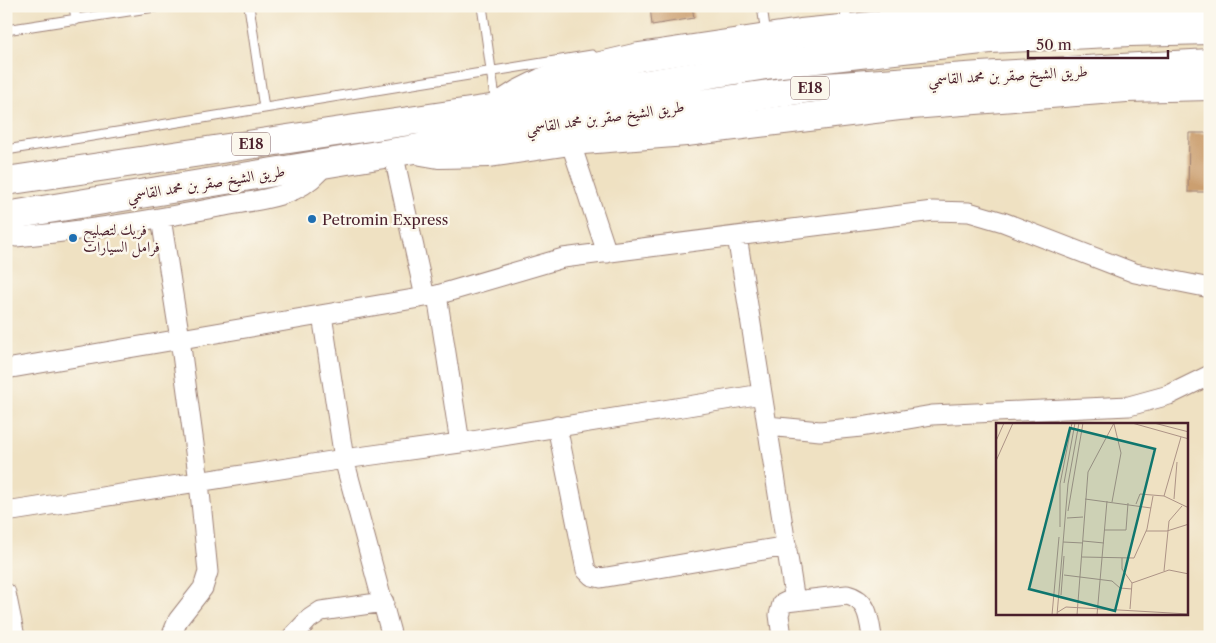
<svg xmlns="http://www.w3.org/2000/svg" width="1216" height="643" font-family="'Libre Caslon Text',Amiri,serif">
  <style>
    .building { fill: #cb9f6f }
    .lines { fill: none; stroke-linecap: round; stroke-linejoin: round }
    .service-casing { stroke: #9c8076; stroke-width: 11 }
    .minor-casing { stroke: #9c8076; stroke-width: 21 }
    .primary-casing { stroke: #9c8076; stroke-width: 30 }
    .trunk-casing { stroke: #9c8076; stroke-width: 30 }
    .service { stroke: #fff; stroke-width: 9 }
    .minor { stroke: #fff; stroke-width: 19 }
    .primary { stroke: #fff; stroke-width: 28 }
    .trunk { stroke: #fff; stroke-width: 28 }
    .poi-dot { fill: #1f6fb2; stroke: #fbf7ec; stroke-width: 2 }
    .labels { text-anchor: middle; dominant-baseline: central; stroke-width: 5; stroke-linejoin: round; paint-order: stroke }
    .shield { fill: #fbf7ec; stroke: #7f6065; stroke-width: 1 }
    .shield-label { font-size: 14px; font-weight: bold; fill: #4a1f2b }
    .street-label { font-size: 15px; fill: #4a1f2b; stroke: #fbf7ec }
    .poi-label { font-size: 15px; fill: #4a1f2b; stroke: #fbf7ec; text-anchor: start }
    .inset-road { fill: none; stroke: #ad9386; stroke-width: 1 }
    .view { fill: #0f766e; fill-opacity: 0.15; stroke: #0f766e; stroke-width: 2.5 }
    .inset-edge { fill: none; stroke: #4a1f2b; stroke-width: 2.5 }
  </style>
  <rect width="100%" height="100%" fill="#fbf7ec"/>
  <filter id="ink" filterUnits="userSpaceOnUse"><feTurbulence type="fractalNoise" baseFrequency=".02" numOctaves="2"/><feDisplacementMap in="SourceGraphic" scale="10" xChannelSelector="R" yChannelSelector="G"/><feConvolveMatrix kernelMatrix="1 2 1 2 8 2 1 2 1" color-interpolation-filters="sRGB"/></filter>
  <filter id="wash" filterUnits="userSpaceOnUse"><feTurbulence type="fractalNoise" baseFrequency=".0096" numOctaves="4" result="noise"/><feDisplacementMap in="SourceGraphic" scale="20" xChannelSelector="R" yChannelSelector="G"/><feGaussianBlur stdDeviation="1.12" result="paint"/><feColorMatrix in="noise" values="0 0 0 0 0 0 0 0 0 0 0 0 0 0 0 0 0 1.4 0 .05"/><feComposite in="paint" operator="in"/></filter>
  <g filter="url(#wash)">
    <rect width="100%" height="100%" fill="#efe1c2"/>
    <g id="blocks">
      <!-- building -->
      <path class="building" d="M650,6H692L694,18L652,25Z
        M1189,133H1210V192H1188Z"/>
    </g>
  </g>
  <g filter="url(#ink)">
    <use href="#blocks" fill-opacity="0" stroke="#9c8076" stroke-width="1"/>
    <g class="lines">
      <defs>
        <path id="service" d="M74,6L76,20
          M249,6L264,108
          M482,6L496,105
          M762,6L766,35
          M844,26L847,6
          M6,30L161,6
          M6,150L592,55"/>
        <path id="minor" d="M570,141L607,253
          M393,152L425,297
          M161,218L180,339L199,482L208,572L203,588L178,620L171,637
          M737,236L795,601
          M16,237C84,231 152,220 219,207C244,202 271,200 294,190C307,184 317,176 325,164
          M437,295L460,443
          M322,315L344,459L392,637
          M6,369L437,295L563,258L933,211L969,212L1003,222L1135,273L1210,288
          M557,426L586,570L592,576L601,578L787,546
          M767,426L820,431L861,427L932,415L1129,406L1169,395L1210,375
          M6,512L344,459L460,443L762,394
          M6,593L15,637
          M292,637L309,619L321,611L384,602
          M782,637L779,615L782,604L786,602L847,595C868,600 869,618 872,637"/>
        <path id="primary" d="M497,108L519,94L543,82L567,74L639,57L801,33L982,15L1210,7
          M422,151L439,154L489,153L570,141L686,132L899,106L1126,88L1210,86"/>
        <path id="trunk" d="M6,181L497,108L772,64L990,39L1130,32L1210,30
          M6,216L414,149L496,133L812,88L980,76L1210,63"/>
      </defs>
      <!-- service casing -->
      <use href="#service" class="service-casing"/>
      <!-- minor casing -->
      <use href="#minor" class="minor-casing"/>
      <!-- primary casing -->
      <use href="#primary" class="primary-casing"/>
      <!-- trunk casing -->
      <use href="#trunk" class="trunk-casing"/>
      <!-- service -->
      <use href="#service" class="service"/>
      <!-- minor -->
      <use href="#minor" class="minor"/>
      <!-- primary -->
      <use href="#primary" class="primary"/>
      <!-- trunk -->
      <use href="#trunk" class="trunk"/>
    </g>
  </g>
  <!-- markers -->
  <g class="poi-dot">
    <circle cx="312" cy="219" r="5"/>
    <circle cx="73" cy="238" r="5"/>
  </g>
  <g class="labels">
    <!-- shield labels -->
    <g class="shield">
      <rect x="791" y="76.5" width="38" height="23" rx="4"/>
      <rect x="232" y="132.5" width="38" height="23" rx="4"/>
    </g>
    <g class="shield-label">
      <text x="810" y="88">E18</text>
      <text x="251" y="144">E18</text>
    </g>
    <!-- street labels -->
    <g class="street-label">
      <text transform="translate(1008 75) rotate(-3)">طريق الشيخ صقر بن محمد القاسمي</text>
      <text transform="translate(605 117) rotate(-8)">طريق الشيخ صقر بن محمد القاسمي</text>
      <text transform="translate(206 183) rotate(-9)">طريق الشيخ صقر بن محمد القاسمي</text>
    </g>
    <!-- poi labels -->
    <g class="poi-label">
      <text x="322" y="219">Petromin Express</text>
      <text x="83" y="229">فريك لتصليح<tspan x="83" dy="17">فرامل السيارات</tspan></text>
    </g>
  </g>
  <!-- overview -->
  <g transform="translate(996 423)">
    <rect width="192" height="192" fill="#efe1c2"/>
    <path class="inset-road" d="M136,0L193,16M158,0L193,9M0,18L8,0M0,38L17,0M68,60L79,0M168,73L185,14M89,76L155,85M178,76L181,39M116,79L125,30L118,1M140,81L144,71L168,73L193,85M72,88L87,0M71,95L87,94M64,104V61L76,0M108,107H130L132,80M150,108H171L193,101M87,118L108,120M67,119L87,120M86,134L138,135L151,106L157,73M126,135V146L136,160L134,186M168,148L173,98L186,83M68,152L116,158L124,165L136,166M136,160L173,147L193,151M65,172L68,133M62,189L70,184L193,191M56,192L63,114M61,192L72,61L83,0M81,192L92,49L118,0M101,192L111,78"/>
    <path class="view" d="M74,5L159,26L119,188L33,166Z"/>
    <rect width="192" height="192" class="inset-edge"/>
  </g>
  <!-- margin -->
  <rect width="1216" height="643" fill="none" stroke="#fbf7ec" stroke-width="25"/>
  <!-- scale -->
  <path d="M1028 50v8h140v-8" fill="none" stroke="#4a1f2b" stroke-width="2.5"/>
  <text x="1036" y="50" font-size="15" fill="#4a1f2b" stroke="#fbf7ec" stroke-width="4" paint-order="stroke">50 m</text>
</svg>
